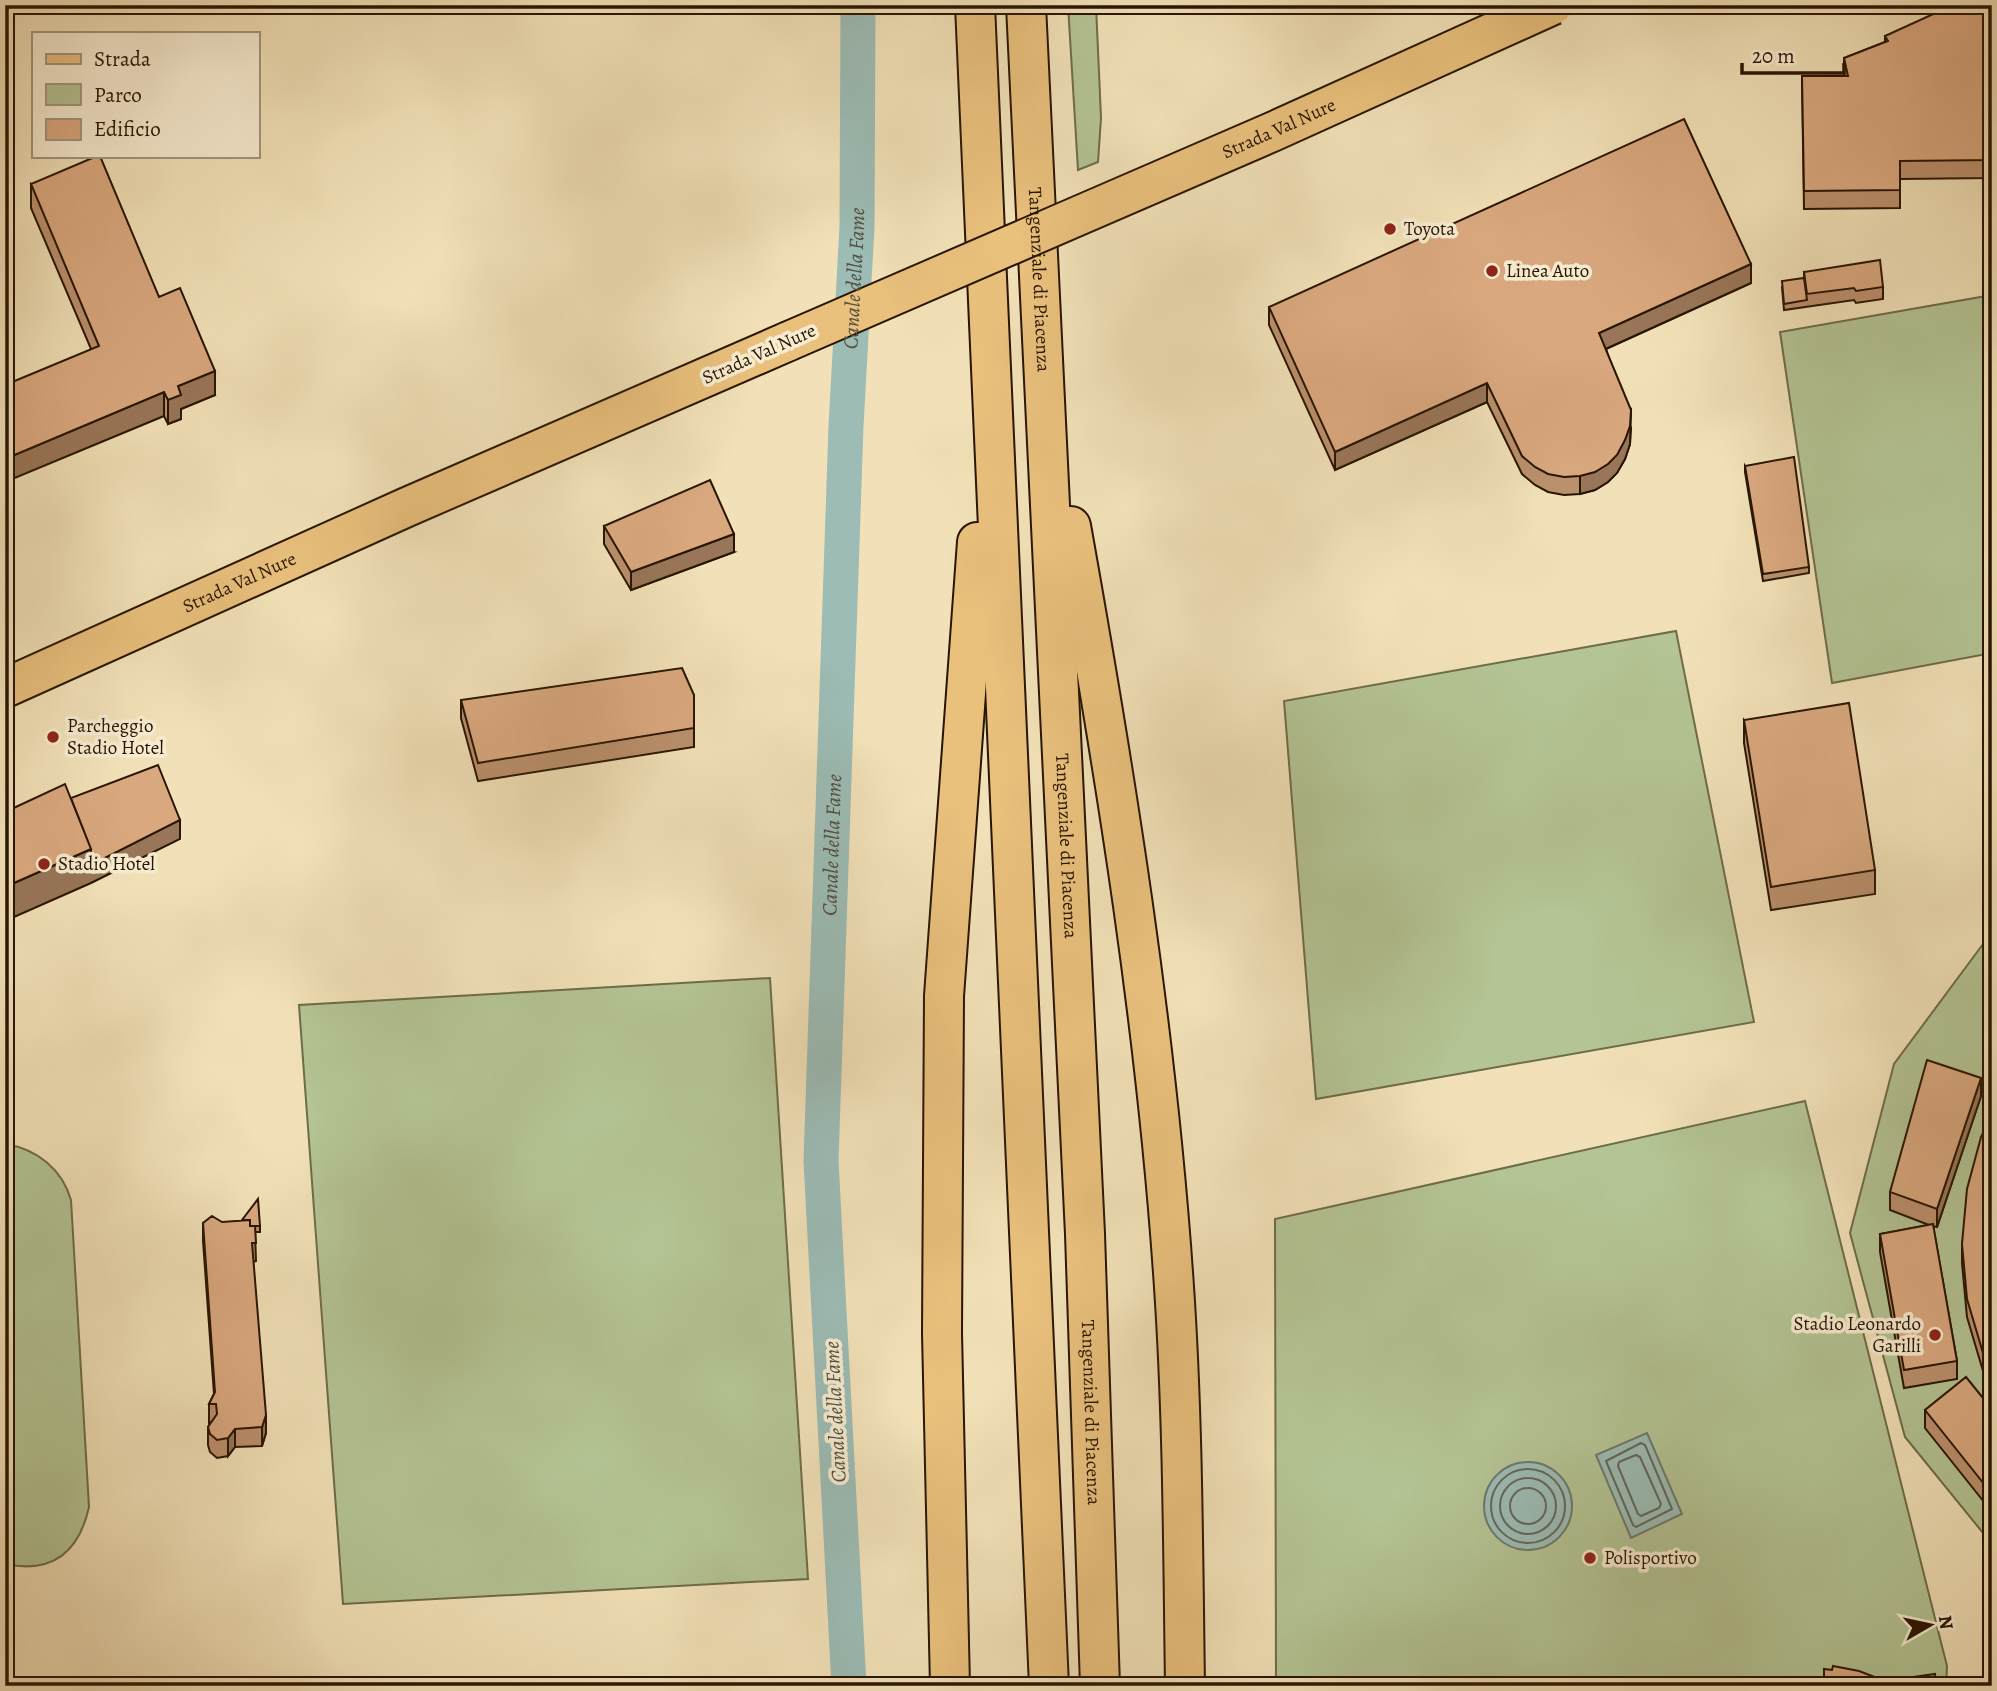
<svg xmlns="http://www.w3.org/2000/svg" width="1997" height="1691" font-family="Alegreya,serif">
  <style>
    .green { fill: #b4c494; stroke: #6e6c4a; stroke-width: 2 }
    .water { fill: #9cbcb5; stroke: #6e796d; stroke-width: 2 }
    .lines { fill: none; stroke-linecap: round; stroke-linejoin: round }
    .shore { stroke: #62685b; stroke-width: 2 }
    .canal { stroke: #9cbcb5; stroke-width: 35 }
    .major-casing { stroke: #281501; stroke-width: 42 }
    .highway-casing { stroke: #281501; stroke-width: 42 }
    .major { stroke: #e9c07c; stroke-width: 38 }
    .highway { stroke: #e9c07c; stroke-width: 38 }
    .major-bridge-casing { stroke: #281501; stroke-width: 42; stroke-linecap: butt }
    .major-bridge { stroke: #e9c07c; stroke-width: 38 }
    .wall { fill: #bb906d; stroke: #281501; stroke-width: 2 }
    .shaded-wall { fill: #997659; stroke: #281501; stroke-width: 2 }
    .building { fill: #daa87f; stroke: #281501; stroke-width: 2 }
    .poi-dot { fill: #8f2418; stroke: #f7ecd1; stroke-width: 2.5 }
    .labels { text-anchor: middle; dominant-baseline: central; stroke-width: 7; stroke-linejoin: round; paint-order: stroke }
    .street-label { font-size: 19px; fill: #281501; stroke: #f7ecd1 }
    .poi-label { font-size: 19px; fill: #281501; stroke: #f7ecd1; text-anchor: start }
    .water-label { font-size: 21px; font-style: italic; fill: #514f40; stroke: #f7ecd1 }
  </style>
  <rect width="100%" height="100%" fill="#f2e1b8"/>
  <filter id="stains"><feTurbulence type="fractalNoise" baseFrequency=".00286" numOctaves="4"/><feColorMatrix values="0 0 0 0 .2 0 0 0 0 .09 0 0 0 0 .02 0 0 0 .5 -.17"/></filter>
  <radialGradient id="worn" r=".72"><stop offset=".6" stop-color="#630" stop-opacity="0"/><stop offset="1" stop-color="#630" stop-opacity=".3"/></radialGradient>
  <!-- green -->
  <path class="green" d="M1068,5H1096L1101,118L1098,162L1078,170Z
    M1992,295V653L1832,683L1780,332Z
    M1676,631L1754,1022L1316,1099L1284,701Z
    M1992,932V1544L1905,1437L1850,1233L1894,1064Z
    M770,978L808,1579L343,1604L299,1005Z
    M1805,1101L1947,1666L1946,1686H1276L1275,1219Z
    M5,1144C37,1149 62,1169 71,1200L89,1507C79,1552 53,1574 5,1564Z"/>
  <!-- water -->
  <path class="water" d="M1647,1433L1682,1514L1631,1538L1596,1455Z
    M1484 1506a44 44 0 1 1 88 0a44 44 0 1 1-88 0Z"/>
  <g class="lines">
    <!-- shore -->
    <path class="shore" d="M1641,1443L1645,1445L1672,1509L1636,1527L1633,1525L1606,1461Z
      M1636,1455L1640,1457L1661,1504L1659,1508L1641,1516L1638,1514L1618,1466L1619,1462Z
      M1491 1506a37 37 0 1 1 74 0a37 37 0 1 1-74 0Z
      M1500 1506a28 28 0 1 1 56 0a28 28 0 1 1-56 0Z
      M1510 1506a18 18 0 1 1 36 0a18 18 0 1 1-36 0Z"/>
    <!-- canal -->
    <path class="canal" id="s1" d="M849,1686L821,1161L846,426L857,227L858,5"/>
    <defs>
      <g id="major">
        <path id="s2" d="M5,688L407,507L789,341"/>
      </g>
      <g id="highway">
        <path d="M975,5L1049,1686"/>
        <path id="s3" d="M1026,5L1085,1234L1100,1686"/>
        <path d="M1071,526C1116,778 1157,1032 1174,1287C1183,1420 1183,1553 1185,1686"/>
        <path d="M950,1686L942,1333L944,996L977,542"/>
      </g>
    </defs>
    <!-- major casing -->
    <use href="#major" class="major-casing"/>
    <!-- highway casing -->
    <use href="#highway" class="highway-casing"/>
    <!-- major -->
    <use href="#major" class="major"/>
    <!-- highway -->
    <use href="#highway" class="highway"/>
    <defs>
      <g id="major-bridge">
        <path id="s4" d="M789,341L1272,132L1553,5"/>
      </g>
    </defs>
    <!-- major-bridge casing -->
    <use href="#major-bridge" class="major-bridge-casing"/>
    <!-- major-bridge -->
    <use href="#major-bridge" class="major-bridge"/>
  </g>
  <!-- wall -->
  <path class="wall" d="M1992,5V178L1900,179V208L1804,209L1802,76H1844V58L1885,42V36Z
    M31,184L159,297L215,395L181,409V419L168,424L164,416L91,349L31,208Z
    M1804,272L1883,287V299L1856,303L1854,300L1784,310L1782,287L1804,278Z
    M1751,283L1606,349L1631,428L1630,444L1625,459L1617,473L1608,482L1595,490L1580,494L1564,495L1548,492L1535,485L1522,474L1487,402L1335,470L1269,325V307Z
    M1745,466L1809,567V573L1763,581L1745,472Z
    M604,526L734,552L631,590L604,544Z
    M694,695V747L478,781L461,718V700Z
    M1744,720L1875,870V894L1771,910L1744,743Z
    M1981,1096L1937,1227L1933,1226L1957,1361V1379L1904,1388L1880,1252V1234L1929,1225L1890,1210V1192Z
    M1992,1114V1389L1983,1371L1967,1317L1962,1263V1244Z
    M203,1223L260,1226V1232H255L256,1261L253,1262L266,1433L262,1446L235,1447L228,1456L217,1458L210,1452L208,1445V1427L211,1422L209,1423V1404L214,1394L203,1241Z
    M1992,1409V1512L1925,1428V1410Z"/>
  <!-- shaded-wall -->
  <path class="shaded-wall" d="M1751,264V283L1599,352V333Z
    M215,371V395L181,409V419L168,424V400L178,386Z
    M1487,383V402L1335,470V452Z
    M164,392V416L5,482V459Z
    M1631,410L1630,444L1625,459L1617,473L1608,482L1595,490L1580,494V476Z
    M734,534V552L631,590V572Z
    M180,820V839L91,883L5,921V887L91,849Z
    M1981,1078V1096L1937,1227V1209Z
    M266,1415V1433L262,1446V1427Z
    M235,1429V1447L228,1456V1438Z"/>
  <!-- building -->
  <path class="building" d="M1953,5H1992V160L1900,161V190L1804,191L1802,76H1848L1844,58L1888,41L1885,36Z
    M1684,119L1751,264L1599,333L1631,410L1630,426L1625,440L1617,455L1608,464L1595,472L1580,476L1564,477L1548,474L1535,467L1522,456L1487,383L1335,452L1269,307Z
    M97,156H100L159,297L180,288L215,371L178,386L181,395L168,400L164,392L5,459V385L99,346L31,184Z
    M1880,260L1883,287L1856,291L1854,288L1807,294L1804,272Z
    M1804,278L1807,300L1784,304L1782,281Z
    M1794,457L1809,567L1763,574L1745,466Z
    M710,480L734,534L631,572L604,526Z
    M682,668L694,695V728L478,763L461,700Z
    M1849,703L1875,870L1771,887L1744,720Z
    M158,765L180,820L91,865V849L71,798Z
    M65,784L91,849L5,887V812Z
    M1927,1060L1981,1078L1937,1209L1890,1192Z
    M1992,1114V1371L1983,1353L1967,1299L1962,1244L1967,1189L1981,1137Z
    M258,1199L260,1226H250V1220H242Z
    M212,1216L222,1222L250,1220V1226H255L256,1243H252L266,1415L262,1427L235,1429L228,1438L217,1440L210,1434L208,1427L217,1414L216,1404H209L215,1392L203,1223Z
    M1933,1224L1957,1361L1904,1370L1880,1234Z
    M1966,1377L1992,1409V1494L1925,1410Z
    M1833,1666L1859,1671L1885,1681L1935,1674L1936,1686H1824V1669L1832,1670Z"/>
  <!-- markers -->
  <g class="poi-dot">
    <circle cx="1390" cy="229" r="7"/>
    <circle cx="1492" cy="271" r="7"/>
    <circle cx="53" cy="737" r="7"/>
    <circle cx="44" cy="864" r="7"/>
    <circle cx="1935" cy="1335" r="7"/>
    <circle cx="1590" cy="1558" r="7"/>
  </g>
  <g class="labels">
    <!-- street labels -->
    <g class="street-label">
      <text stroke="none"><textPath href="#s4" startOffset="534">Strada Val Nure</textPath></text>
      <text stroke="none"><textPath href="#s3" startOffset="275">Tangenziale di Piacenza</textPath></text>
      <text transform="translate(759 354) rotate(-24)">Strada Val Nure</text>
      <text stroke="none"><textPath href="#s2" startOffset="257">Strada Val Nure</textPath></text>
      <text stroke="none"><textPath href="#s3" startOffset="842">Tangenziale di Piacenza</textPath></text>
      <text stroke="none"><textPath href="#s3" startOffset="1409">Tangenziale di Piacenza</textPath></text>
    </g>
    <!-- poi labels -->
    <g class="poi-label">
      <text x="1404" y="229">Toyota</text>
      <text x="1506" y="271">Linea Auto</text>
      <text x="67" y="726">Parcheggio<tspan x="67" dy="22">Stadio Hotel</tspan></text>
      <text x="58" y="864">Stadio Hotel</text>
      <text x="1921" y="1324" text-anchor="end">Stadio Leonardo<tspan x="1921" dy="22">Garilli</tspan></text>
      <text x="1604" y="1558">Polisportivo</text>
    </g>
    <!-- water labels -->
    <g class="water-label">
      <text stroke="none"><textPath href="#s1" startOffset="1409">Canale della Fame</textPath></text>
      <text stroke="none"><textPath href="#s1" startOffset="842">Canale della Fame</textPath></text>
      <text transform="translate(835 1412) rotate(-93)">Canale della Fame</text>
    </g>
  </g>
  <!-- margin -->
  <rect width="1997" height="1691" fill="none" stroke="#f2e1b8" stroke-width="28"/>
  <rect x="7" y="7" width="1983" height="1677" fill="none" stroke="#281501" stroke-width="3.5"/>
  <rect x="14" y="14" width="1969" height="1663" fill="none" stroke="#281501" stroke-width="2"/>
  <!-- legend -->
  <rect x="32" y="32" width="228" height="126" fill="#f7ecd1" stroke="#a4967e" stroke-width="2"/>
  <rect x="46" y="54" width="35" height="10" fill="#e9c07c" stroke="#a4967e" stroke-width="2"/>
  <text x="94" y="66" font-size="21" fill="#281501">Strada</text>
  <rect x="46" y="84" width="35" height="21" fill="#b4c494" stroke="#a4967e" stroke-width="2"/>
  <text x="94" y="102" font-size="21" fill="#281501">Parco</text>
  <rect x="46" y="119" width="35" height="21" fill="#daa87f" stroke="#a4967e" stroke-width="2"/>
  <text x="94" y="136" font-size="21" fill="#281501">Edificio</text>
  <!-- north arrow -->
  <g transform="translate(1930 1625) rotate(81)" stroke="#f7ecd1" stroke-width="5" paint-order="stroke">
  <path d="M0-5L12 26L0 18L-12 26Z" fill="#281501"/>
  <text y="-10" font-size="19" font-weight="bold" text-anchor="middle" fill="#281501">N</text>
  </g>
  <!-- scale -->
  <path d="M1742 63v10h102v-10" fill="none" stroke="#281501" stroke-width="3.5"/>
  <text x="1752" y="63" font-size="21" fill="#281501" stroke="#f7ecd1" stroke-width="5" paint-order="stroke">20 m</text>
  <rect width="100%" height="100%" filter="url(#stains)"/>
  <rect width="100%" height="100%" fill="url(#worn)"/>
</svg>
